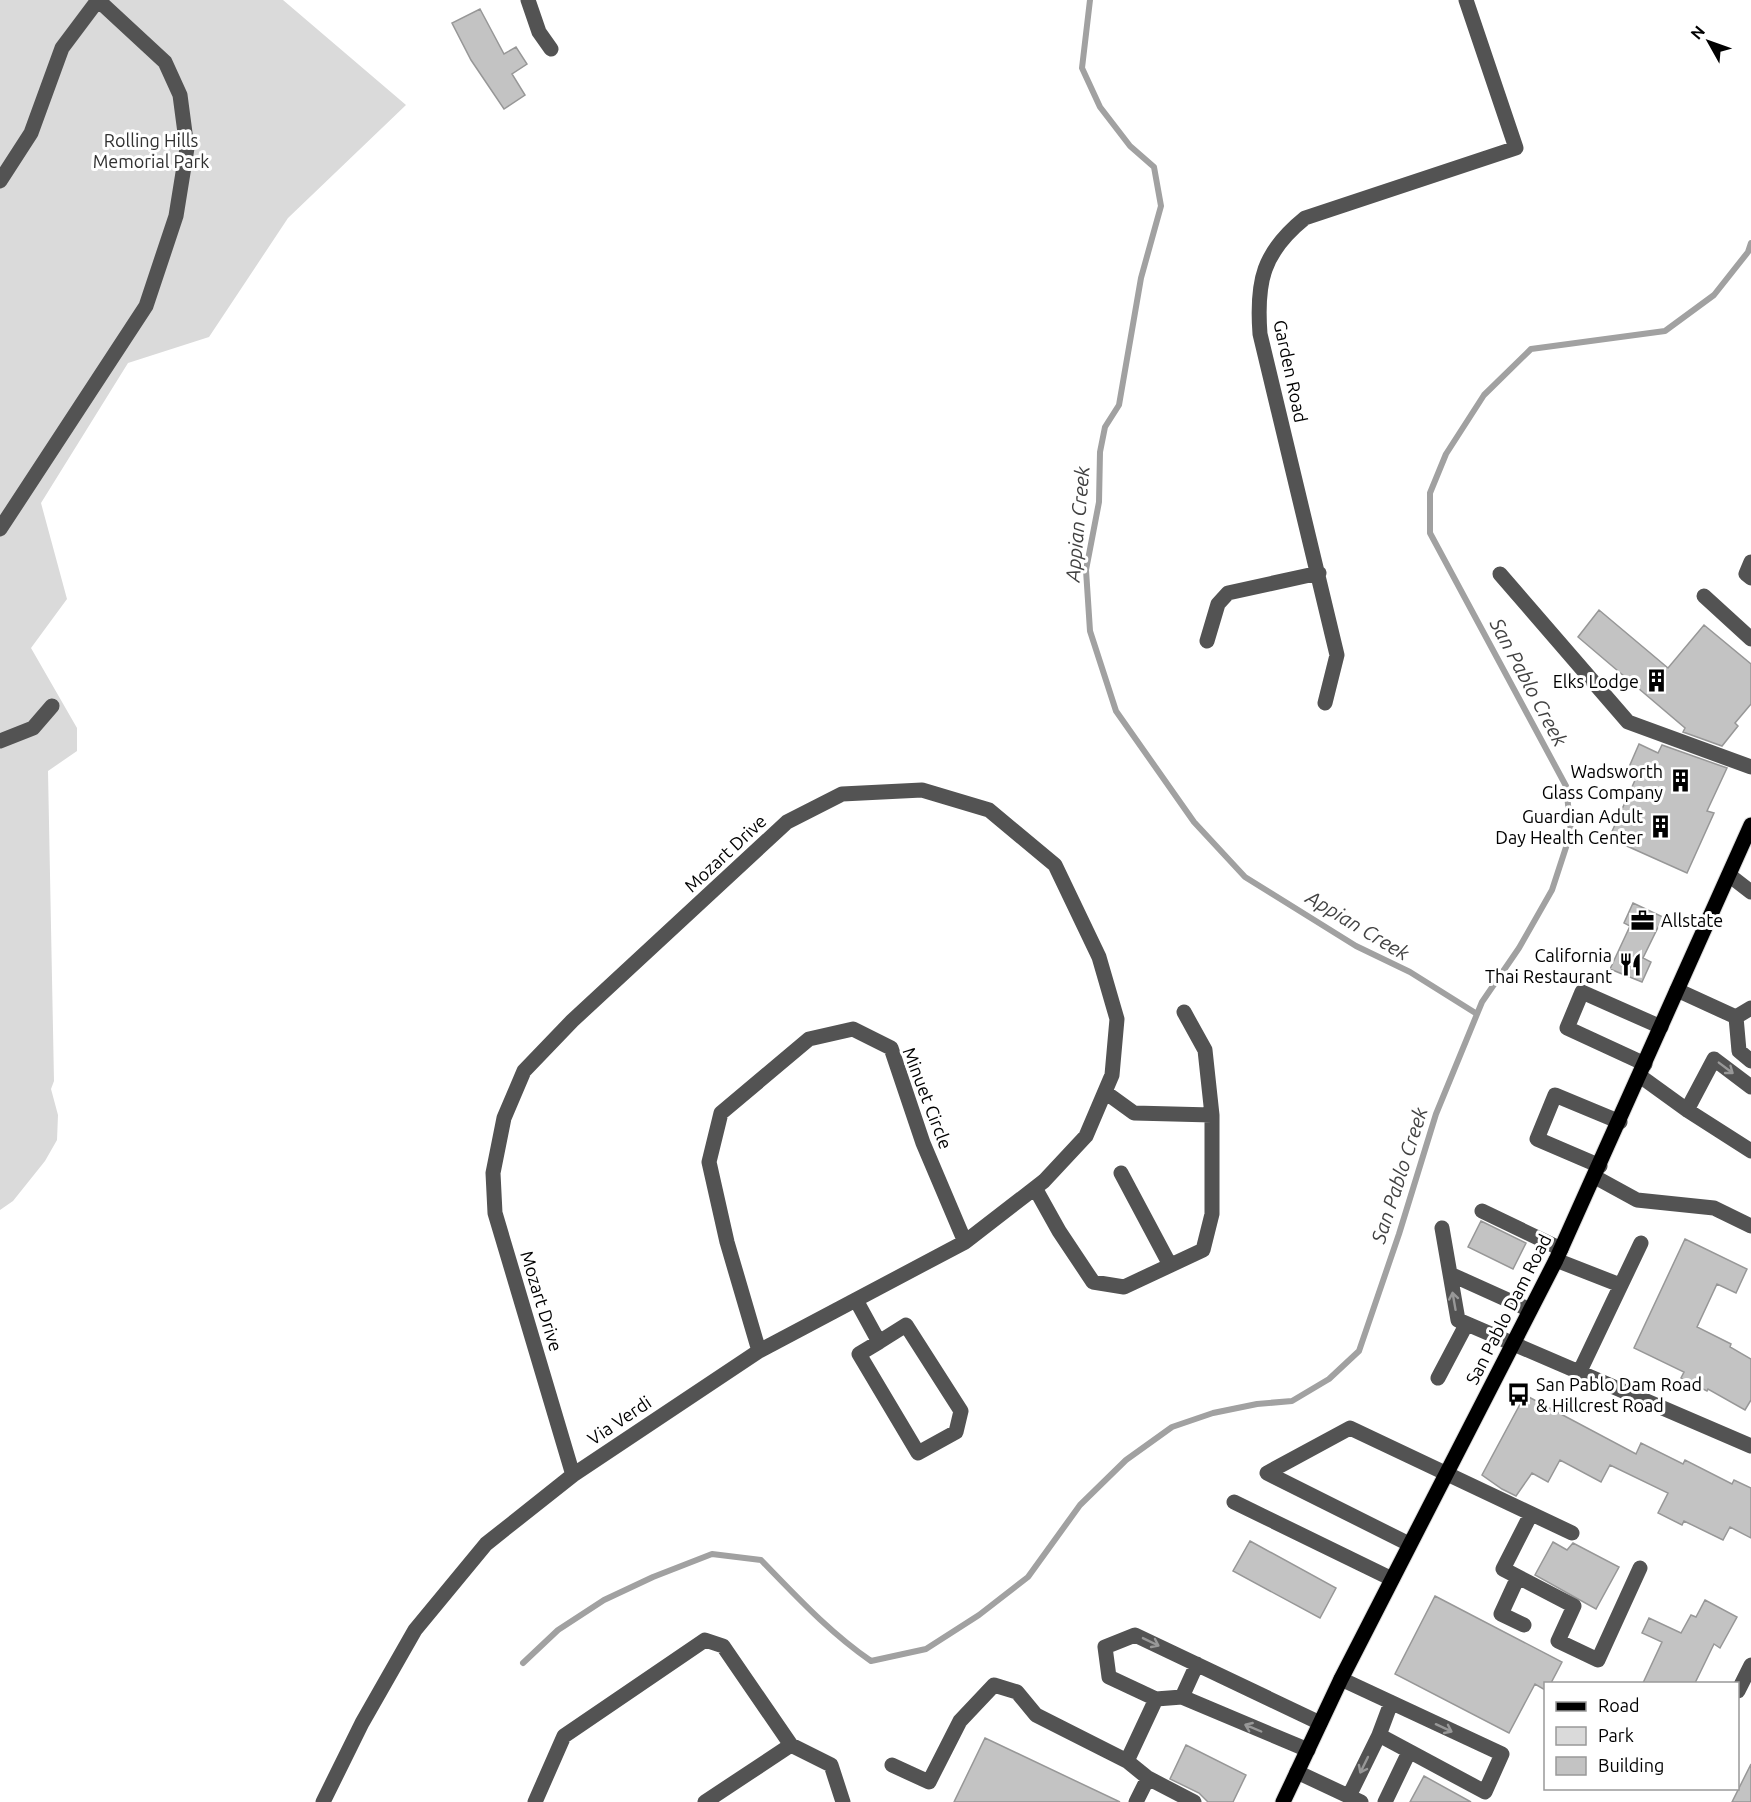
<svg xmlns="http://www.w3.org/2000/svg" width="1751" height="1802" font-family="Ubuntu,sans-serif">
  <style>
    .green { fill: #dadada }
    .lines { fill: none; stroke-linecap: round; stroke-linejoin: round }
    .stream { stroke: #a1a1a1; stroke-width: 6 }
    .building { fill: #c3c3c3; stroke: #979797; stroke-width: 1.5 }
    .major-casing { stroke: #dbdbdb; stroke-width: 17 }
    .minor { stroke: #535353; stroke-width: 15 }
    .major { stroke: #000; stroke-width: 15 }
    .oneway { stroke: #989898 }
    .labels { text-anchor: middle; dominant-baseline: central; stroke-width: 6; stroke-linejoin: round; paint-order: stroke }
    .park-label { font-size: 18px; fill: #313131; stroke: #fff }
    .street-label { font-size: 18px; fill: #000; stroke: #fff }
    .poi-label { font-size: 18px; fill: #000; stroke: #fff; text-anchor: end }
    .water-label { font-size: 20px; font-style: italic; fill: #424242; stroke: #fff }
  </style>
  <rect width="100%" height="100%" fill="#fff"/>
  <!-- green -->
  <path class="green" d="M0,0H283L406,105L288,218L209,337L128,363L41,503L67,599L31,648L77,728V751L48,771L54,1081L51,1089L58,1115L57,1140L45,1161L13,1201L0,1210Z"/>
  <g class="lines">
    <!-- stream -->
    <path class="stream" d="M1090,0L1082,68L1100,107L1130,146L1154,167L1161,206L1141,278L1119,405L1105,427L1100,452L1099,502L1086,570L1090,631L1116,711L1194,822L1245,877L1356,946L1410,972L1477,1014
      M523,1663L558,1630L604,1600L653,1577L712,1554L761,1560C797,1597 829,1632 871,1661L926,1649L979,1615L1028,1577L1080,1505L1126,1460L1172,1427L1213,1413L1257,1404L1292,1401L1329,1379L1359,1351L1399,1234L1436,1114L1482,1002L1519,948L1552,890L1571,832L1566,786L1430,533V493L1446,454L1484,395L1531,349L1665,331L1714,295L1748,252L1751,243"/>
  </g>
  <!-- building -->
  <path class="building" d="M480,9L504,54L516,47L527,64L512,74L525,95L504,109L471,60L452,23Z
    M1599,610L1668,668L1704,625L1751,664V704L1735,723L1738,726L1722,746L1683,732L1685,728L1578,637Z
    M1639,744L1658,753L1662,745L1727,768L1707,811L1714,813L1687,873L1609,838L1636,778L1626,774Z
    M1633,903L1663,917L1643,958L1651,962L1642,982L1610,969L1630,926L1624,923Z
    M1481,1221L1526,1243L1513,1269L1468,1247Z
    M1685,1239L1747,1269L1736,1293L1717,1284L1697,1327L1731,1344L1730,1347L1751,1359V1400L1745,1410L1708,1389L1707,1391L1681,1378L1684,1372L1634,1348Z
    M1525,1395L1636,1454L1641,1443L1683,1464L1685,1460L1732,1484L1734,1480L1751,1488V1538L1730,1527L1723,1540L1684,1521L1682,1525L1658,1513L1668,1493L1610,1465L1601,1482L1560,1460L1548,1482L1532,1473L1516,1496L1502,1489L1482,1475Z
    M1250,1541L1336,1588L1320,1618L1233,1571Z
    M1553,1542L1567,1550L1573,1543L1619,1567L1596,1609L1535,1575Z
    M1435,1596L1562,1662L1551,1683H1545V1690L1535,1684L1509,1733L1395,1674Z
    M1705,1600L1737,1617L1720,1648L1714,1644L1695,1683H1643L1662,1642L1642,1633L1649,1618L1681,1633L1691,1615L1696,1617Z
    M985,1738L1120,1802H954Z
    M1186,1745L1246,1775L1233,1802H1208L1199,1793L1170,1779Z
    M1751,1764V1802H1732Z
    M1424,1776L1471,1802H1410Z"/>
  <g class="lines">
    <defs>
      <path id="major" d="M1283,1802L1341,1679L1556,1260L1751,825"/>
    </defs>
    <!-- major casing -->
    <use href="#major" class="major-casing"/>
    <!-- minor -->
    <path class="minor" d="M528,0L539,32L551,49
      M0,181L31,133L62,48L98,0L165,62L180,95L187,148L176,216L146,306L0,529
      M1751,562L1746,574L1751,578
      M1500,574L1628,722L1751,767
      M1704,596L1751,639
      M1207,641L1218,604L1228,593L1319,573
      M1325,703L1337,655L1260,334C1256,281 1263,252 1305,218L1516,148L1466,0
      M0,741L33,728L52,706
      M1729,875L1751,892
      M1677,990L1736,1017
      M1751,1008L1736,1017L1739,1051L1751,1061
      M1645,1064L1567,1028L1582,992L1661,1027
      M1640,1076L1687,1110L1751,1151
      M1105,1092L1134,1113L1212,1115L1205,1050L1184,1012
      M1687,1110L1714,1059L1751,1087
      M1600,1166L1537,1139L1555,1095L1620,1122
      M1121,1173L1170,1265
      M1595,1177L1637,1200L1714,1208L1751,1226
      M1035,1188L1059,1231L1093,1282L1124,1287L1203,1250L1212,1214V1115
      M1482,1211L1561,1249
      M1442,1228L1450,1274
      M1556,1260L1620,1285
      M856,1300L879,1342L859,1354L918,1453L956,1432L961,1411L906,1325L879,1342
      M1530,1310L1450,1274L1458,1320L1751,1446
      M759,1351L727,1242L709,1162L721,1113L809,1039L853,1029L891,1048L923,1143L965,1242
      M1579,1373L1641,1243
      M1438,1378L1466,1325
      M1234,1502L1392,1579
      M1531,1514L1503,1569L1574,1606L1558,1641L1598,1660L1640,1568
      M1409,1544L1267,1473L1350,1428L1572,1533
      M1518,1577L1501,1614L1524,1625
      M1341,1679L1502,1754L1485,1792L1379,1735L1391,1703
      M1738,1691L1751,1665
      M1182,1697L1197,1664
      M1308,1750L1182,1697L1156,1699L1109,1677L1105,1647L1135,1635L1320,1723
      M1127,1761L1156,1699
      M892,1765L929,1782L960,1721L994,1685L1017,1692L1036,1715L1127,1761L1148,1778
      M1297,1772L1361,1802
      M1349,1796L1379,1735
      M323,1802L362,1723L415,1630L486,1544L573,1475L759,1351L965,1242L1044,1181L1086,1136L1112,1075L1117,1019L1099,957L1055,865L989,810L922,790L842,794L787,822L572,1021L524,1071L504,1118L493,1173L495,1213L573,1475
      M535,1802L564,1736L705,1640L723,1646L791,1745
      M705,1802L791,1745L831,1765L843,1802
      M1136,1802L1148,1778L1194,1802
      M1385,1802L1409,1752"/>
    <!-- major -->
    <use href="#major" class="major"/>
  </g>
  <!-- one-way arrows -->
  <defs><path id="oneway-shaft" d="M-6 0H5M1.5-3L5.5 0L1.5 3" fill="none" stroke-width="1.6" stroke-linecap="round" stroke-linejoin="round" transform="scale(1.5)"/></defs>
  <g class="oneway">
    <use href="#oneway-shaft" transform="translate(1726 1068) rotate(37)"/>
    <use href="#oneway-shaft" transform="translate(1454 1301) rotate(-100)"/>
    <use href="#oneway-shaft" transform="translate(1151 1642) rotate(26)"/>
    <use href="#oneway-shaft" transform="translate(1253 1728) rotate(-157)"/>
    <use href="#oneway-shaft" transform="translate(1444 1728) rotate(25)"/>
    <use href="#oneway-shaft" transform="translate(1364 1765) rotate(116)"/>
  </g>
  <!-- icons -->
  <defs>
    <symbol id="building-bare" viewBox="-9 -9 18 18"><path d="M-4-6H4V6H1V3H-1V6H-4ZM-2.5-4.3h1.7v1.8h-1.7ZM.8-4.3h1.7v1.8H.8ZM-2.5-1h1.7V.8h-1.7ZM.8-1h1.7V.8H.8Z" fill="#000" stroke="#fff" stroke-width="2.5" paint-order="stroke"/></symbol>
    <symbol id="office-bare" viewBox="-9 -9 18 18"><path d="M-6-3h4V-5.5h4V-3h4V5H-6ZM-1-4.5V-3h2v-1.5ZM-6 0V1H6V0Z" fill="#000" stroke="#fff" stroke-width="2.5" paint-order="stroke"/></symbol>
    <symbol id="restaurant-bare" viewBox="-9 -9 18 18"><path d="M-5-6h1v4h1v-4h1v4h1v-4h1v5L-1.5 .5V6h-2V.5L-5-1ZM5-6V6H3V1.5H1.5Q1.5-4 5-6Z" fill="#000" stroke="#fff" stroke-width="2.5" paint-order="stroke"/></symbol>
    <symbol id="bus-bare" viewBox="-9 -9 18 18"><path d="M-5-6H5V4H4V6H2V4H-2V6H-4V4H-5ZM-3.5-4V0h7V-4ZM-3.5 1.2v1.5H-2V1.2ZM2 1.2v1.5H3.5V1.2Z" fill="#000" stroke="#fff" stroke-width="2.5" paint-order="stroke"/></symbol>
  </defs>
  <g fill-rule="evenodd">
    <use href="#building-bare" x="1640" y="664" width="33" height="33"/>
    <use href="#building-bare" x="1664" y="764" width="33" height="33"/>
    <use href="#building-bare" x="1644" y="810" width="33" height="33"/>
    <use href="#office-bare" x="1626" y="904" width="33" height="33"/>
    <use href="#restaurant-bare" x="1614" y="948" width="33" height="33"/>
    <use href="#bus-bare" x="1502" y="1378" width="33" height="33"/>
  </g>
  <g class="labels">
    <!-- park labels -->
    <g class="park-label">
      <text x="151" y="140">Rolling Hills<tspan x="151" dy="21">Memorial Park</tspan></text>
    </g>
    <!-- street labels -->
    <g class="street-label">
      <text transform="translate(1291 371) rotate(78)">Garden Road</text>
      <text transform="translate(725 853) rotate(-43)">Mozart Drive</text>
      <text transform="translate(928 1098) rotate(69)">Minuet Circle</text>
      <text transform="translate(542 1301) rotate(73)">Mozart Drive</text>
      <text transform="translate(1508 1309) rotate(-63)">San Pablo Dam Road</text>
      <text transform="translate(619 1420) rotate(-34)">Via Verdi</text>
    </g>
    <!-- poi labels -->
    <g class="poi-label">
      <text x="1639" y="681">Elks Lodge</text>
      <text x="1663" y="771">Wadsworth<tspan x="1663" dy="21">Glass Company</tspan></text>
      <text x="1643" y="816">Guardian Adult<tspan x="1643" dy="21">Day Health Center</tspan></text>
      <text x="1661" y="920" text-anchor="start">Allstate</text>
      <text x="1612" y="955">California<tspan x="1612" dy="21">Thai Restaurant</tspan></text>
      <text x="1536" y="1384" text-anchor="start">San Pablo Dam Road<tspan x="1536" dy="21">&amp; Hillcrest Road</tspan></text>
    </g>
    <!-- water labels -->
    <g class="water-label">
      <text transform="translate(1077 524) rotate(-85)">Appian Creek</text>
      <text transform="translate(1529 682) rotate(62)">San Pablo Creek</text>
      <text transform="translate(1358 925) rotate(31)">Appian Creek</text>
      <text transform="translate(1399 1175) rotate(-72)">San Pablo Creek</text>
    </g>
  </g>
  <!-- legend -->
  <rect x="1544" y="1682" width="195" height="108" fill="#ffffff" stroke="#999999" stroke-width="1.5"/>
  <rect x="1556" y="1702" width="30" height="9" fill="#000000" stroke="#999999" stroke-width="1.5"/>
  <text x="1598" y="1712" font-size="18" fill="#000000">Road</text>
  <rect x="1556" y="1727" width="30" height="18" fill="#dadada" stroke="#999999" stroke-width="1.5"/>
  <text x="1598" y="1742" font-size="18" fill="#000000">Park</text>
  <rect x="1556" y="1757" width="30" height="18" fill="#c3c3c3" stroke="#999999" stroke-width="1.5"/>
  <text x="1598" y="1772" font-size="18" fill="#000000">Building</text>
  <!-- north arrow -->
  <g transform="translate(1709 42) rotate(310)" stroke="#ffffff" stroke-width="4.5" paint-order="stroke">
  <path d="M0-4.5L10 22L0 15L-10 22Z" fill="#000000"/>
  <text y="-9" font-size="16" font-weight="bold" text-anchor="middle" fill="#000000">N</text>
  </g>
</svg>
